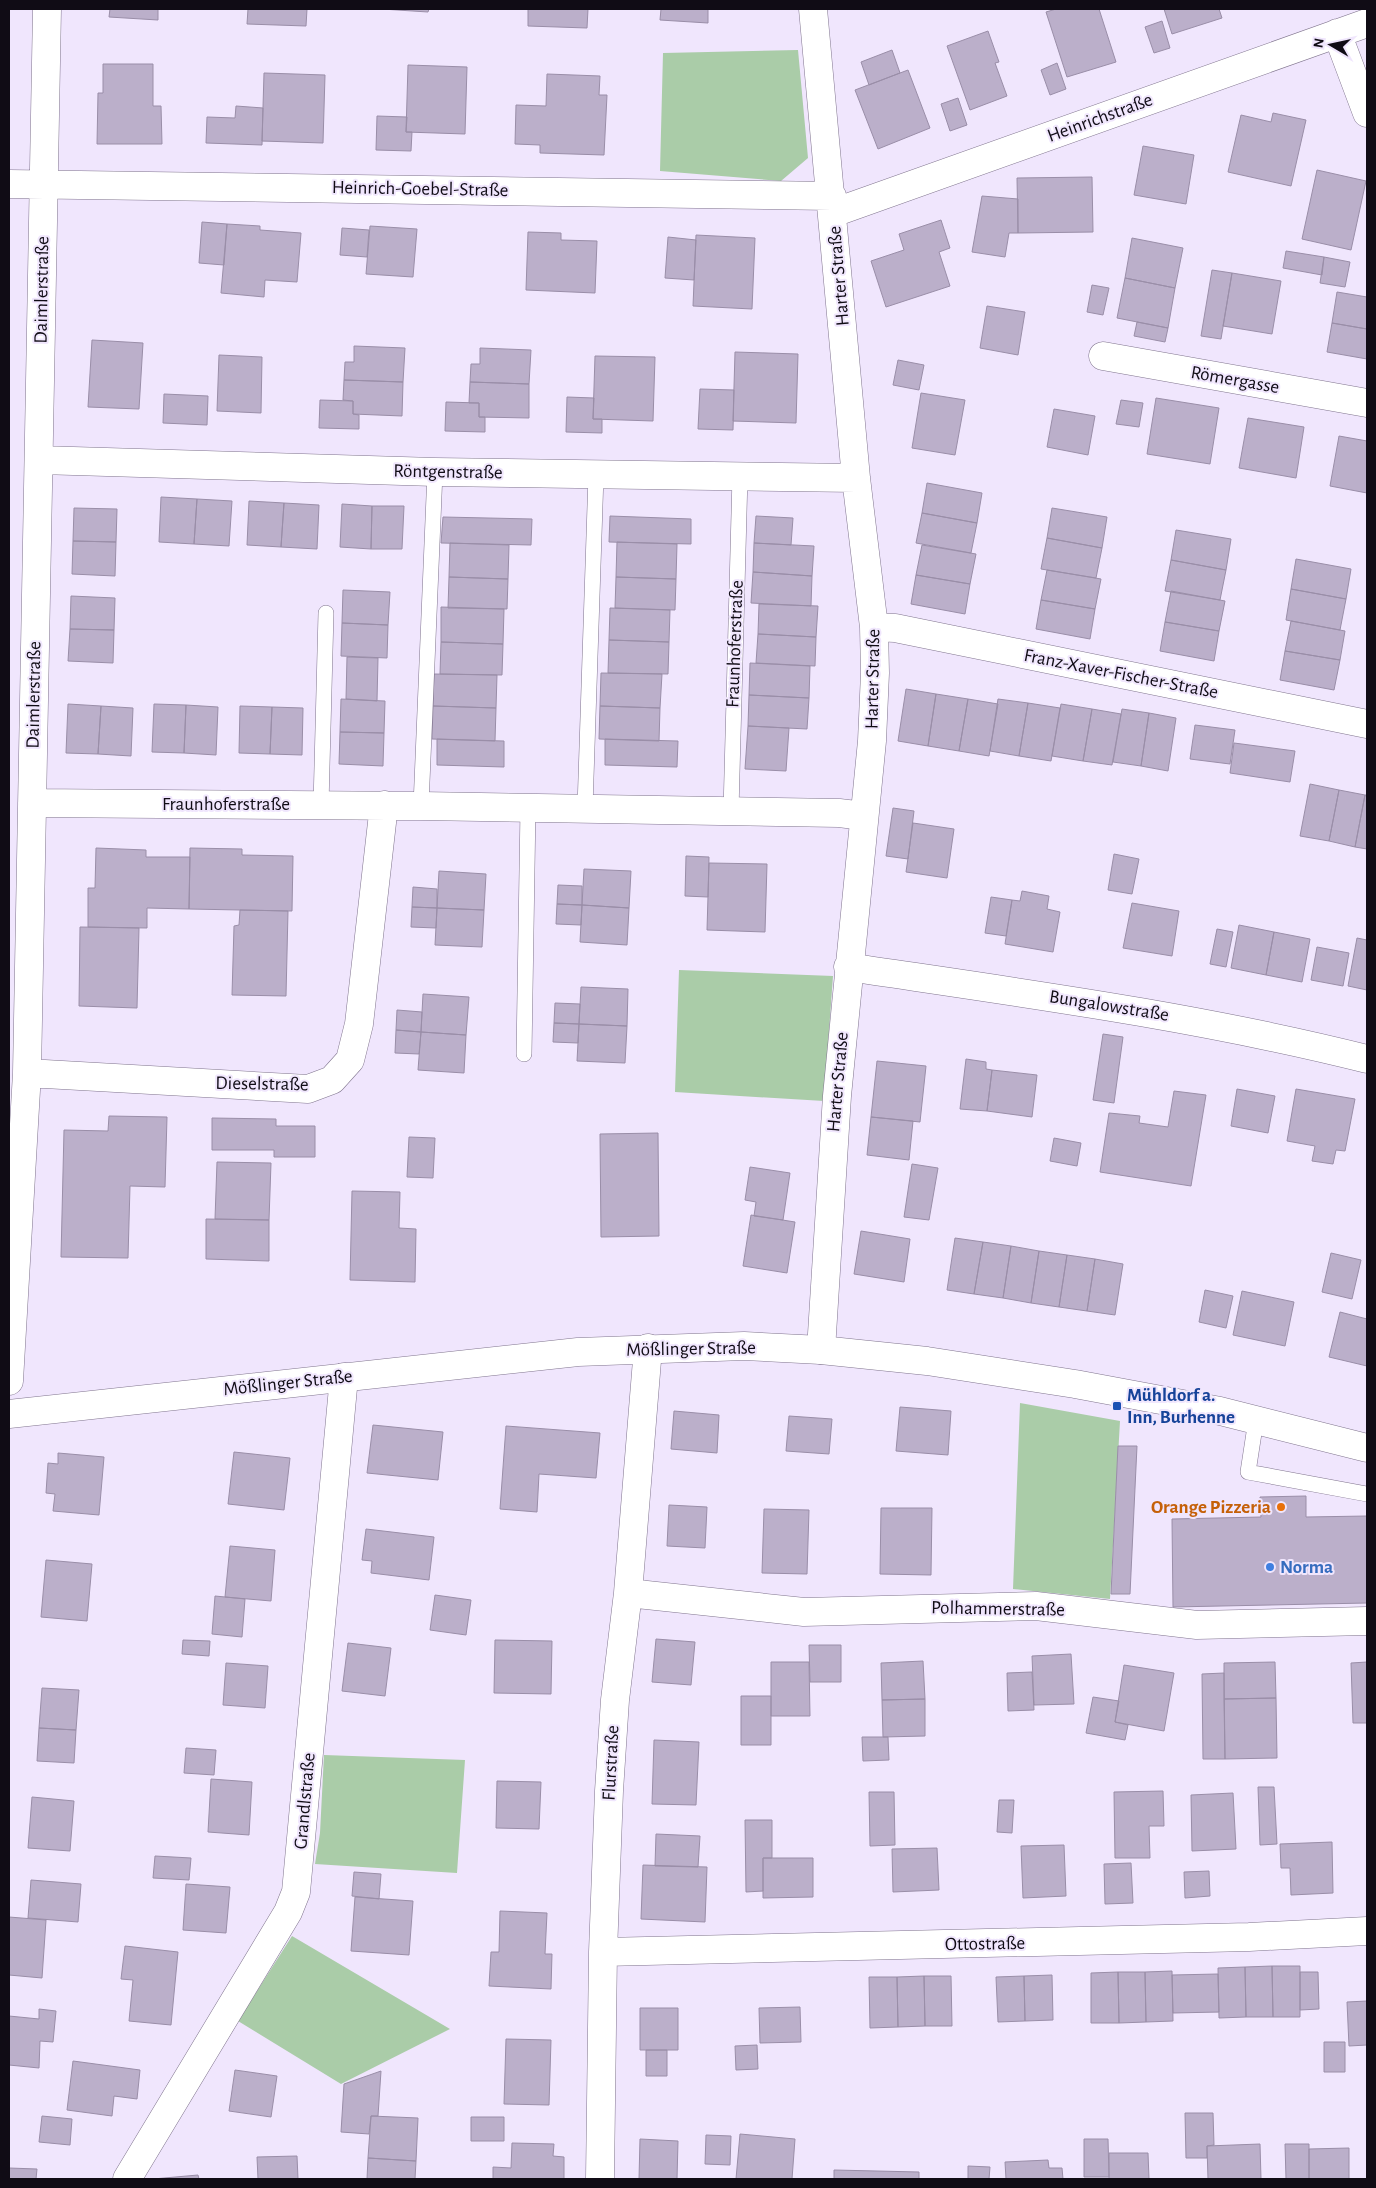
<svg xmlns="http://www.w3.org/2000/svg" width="1376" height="2188" font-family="'Alegreya Sans',sans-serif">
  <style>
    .green { fill: #aacca8 }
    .building { fill: #bbafca; stroke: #9a8ea8 }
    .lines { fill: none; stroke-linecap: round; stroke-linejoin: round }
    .lane-casing { stroke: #80758e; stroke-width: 16 }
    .street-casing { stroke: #80758e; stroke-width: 29 }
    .secondary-casing { stroke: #80758e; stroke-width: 29 }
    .lane { stroke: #fff; stroke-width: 15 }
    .street { stroke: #fff; stroke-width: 28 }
    .secondary { stroke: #fff; stroke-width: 28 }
    .transit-dot { fill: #1a4fb4; stroke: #f0e6fd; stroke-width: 2 }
    .food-dot { fill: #e8710a; stroke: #f0e6fd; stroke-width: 2 }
    .shop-dot { fill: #3f7fe0; stroke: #f0e6fd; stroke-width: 2 }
    .labels { text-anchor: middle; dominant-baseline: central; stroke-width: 4; stroke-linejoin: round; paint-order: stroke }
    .street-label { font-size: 19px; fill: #100c15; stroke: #f0e6fd }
    .transit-label { font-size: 19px; font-weight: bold; fill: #164399; stroke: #f0e6fd; text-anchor: start }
    .food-label { font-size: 19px; font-weight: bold; fill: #c56008; stroke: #f0e6fd; text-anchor: end }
    .shop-label { font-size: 19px; font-weight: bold; fill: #366cbe; stroke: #f0e6fd; text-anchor: start }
  </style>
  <rect width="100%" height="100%" fill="#f0e6fd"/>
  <!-- green -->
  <path class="green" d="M798,50L808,158L781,181L660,171L663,53Z
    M679,970L833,976L824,1101L675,1092Z
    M1020,1403L1120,1421L1110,1599L1013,1589Z
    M324,1755L465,1760L457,1873L315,1864L320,1833Z
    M292,1936L450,2029L341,2084L238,2021Z"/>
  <!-- building -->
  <path class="building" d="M110,9H158V20L109,17Z
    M248,9H307L306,26L247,24Z
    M382,9H429L428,12Z
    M528,9H588L587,28L528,26Z
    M661,9H708V23L660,20Z
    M1056,9H1099L1116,62L1067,77L1046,12Z
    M1164,9H1219L1222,18L1172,34Z
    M1162,21L1170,48L1154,53L1145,27Z
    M988,31L999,62L995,63L1007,96L970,110L947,46Z
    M892,50L900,73L869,85L861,62Z
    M1057,63L1066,89L1050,95L1041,70Z
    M103,64H153V106H161L162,144H97L98,93H103Z
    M408,65L467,67L465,134L406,132Z
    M908,70L930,128L878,149L855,90Z
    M264,73L325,75L323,143L262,141Z
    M547,74L600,76L599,95H607L604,155L540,153V145L515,144L516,105L546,106Z
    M958,98L967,125L950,131L941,104Z
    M236,106L263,108L262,145L206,143L207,117L235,118Z
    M1273,113L1306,120L1291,186L1228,172L1241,115L1271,122Z
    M377,116L407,117L406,132H412L411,151L376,150Z
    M1143,146L1194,155L1186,204L1134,195Z
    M1317,170L1366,181L1351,250L1302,239Z
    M1092,177L1093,232L1018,233L1017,178Z
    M982,196L1018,199V233H1009L1005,257L972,252Z
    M941,220L950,248L939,252L950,286L886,307L871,261L904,250L899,234Z
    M202,222L227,224L224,265L199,263Z
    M227,224L260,226V230L301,233L297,282L265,280L264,297L221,293Z
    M370,226L417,229L413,277L366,274Z
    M342,228L369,230L367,257L340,255Z
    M528,232L561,233V240L597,241L595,293L526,290Z
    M696,235L755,238L752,309L693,306Z
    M668,237L696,240L694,280L665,278Z
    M1132,238L1183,248L1175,288L1125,278Z
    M1286,251L1324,257L1322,275L1283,268Z
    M1324,257L1350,262L1345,287L1320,283Z
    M1212,270L1232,273L1221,339L1201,336Z
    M1232,273L1281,281L1272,334L1223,326Z
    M1125,278L1175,288L1168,328L1117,318Z
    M1092,285L1109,288L1103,315L1087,312Z
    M1337,292L1367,297V329L1332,323Z
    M987,306L1025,312L1018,355L980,348Z
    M1137,322L1168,328L1165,342L1134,336Z
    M1332,323L1367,329V359L1327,352Z
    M92,340L143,343L139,409L88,407Z
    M354,346L405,348L403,382L344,380L345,362H354Z
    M480,348L531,350L529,384L470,382L471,364H480Z
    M735,352L798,354L796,423L733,421Z
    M219,355L262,357L261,413L217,411Z
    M595,356L655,357L653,421L593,419Z
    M898,360L924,365L919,390L893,385Z
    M344,380L403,382L402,416L353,414V401L343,400Z
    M470,382L529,384V418L479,417V403H469Z
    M700,389L734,390L733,430L698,429Z
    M921,393L965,400L955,455L912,448Z
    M164,394L208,396L207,425L163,423Z
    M567,397L594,398L593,419H602V433L566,432Z
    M1156,398L1219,408L1210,464L1147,454Z
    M320,400L353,401V414L359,415V429L319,428Z
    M1121,400L1143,403L1139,427L1116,424Z
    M446,402L479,403V417H485V432L445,431Z
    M1054,409L1095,416L1088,455L1047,447Z
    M1248,418L1304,427L1296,478L1239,468Z
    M1339,436L1367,441V493L1330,486Z
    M927,483L982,493L977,523L922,513Z
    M161,497L197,499L194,544L159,542Z
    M197,499L232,501L229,546L194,544Z
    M249,501L284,503L281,547L247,545Z
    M284,503L319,505L317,549L281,547Z
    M342,504L372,506L371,549L340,547Z
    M372,506H404L402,549H371Z
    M74,508L117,509L116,542L73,541Z
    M1052,508L1107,517L1102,548L1047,538Z
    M922,513L977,523L971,553L916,543Z
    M610,516L691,519V544L609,542Z
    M756,516L793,518L791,545L754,543Z
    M443,517L532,519L531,545L441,543Z
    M1176,530L1231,539L1226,570L1171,560Z
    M1047,538L1102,548L1096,578L1041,569Z
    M73,541L116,542L115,576L72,574Z
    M617,542L677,544L676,579L616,577Z
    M450,543L509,545L508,579L449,577Z
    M754,543L814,546L812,576L753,572Z
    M922,545L976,554L970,584L916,575Z
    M1296,559L1351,569L1346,599L1291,589Z
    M1171,560L1226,570L1220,600L1165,591Z
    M1047,570L1101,579L1095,609L1041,600Z
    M753,572L812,576L811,606L751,603Z
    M916,575L970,584L965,614L911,604Z
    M449,577L508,579L507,609L448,608Z
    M616,577L676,579L675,610L615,608Z
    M1291,589L1346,599L1340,630L1286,620Z
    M343,590L390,592L388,625L342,623Z
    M1171,591L1225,601L1219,631L1165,622Z
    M71,596L115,598L114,630L70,629Z
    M1041,600L1095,609L1090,639L1036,629Z
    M759,604L818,606L816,637L758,634Z
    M441,607L504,609L503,644L441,642Z
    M610,608L670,610L669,642L609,640Z
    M1291,621L1345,631L1340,660L1285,651Z
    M1165,622L1219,631L1214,661L1160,651Z
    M342,623L388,625L387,658L341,656Z
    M70,629L114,630L113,663L68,661Z
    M758,634L816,637L815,666L756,663Z
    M609,640L669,642L668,674L608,673Z
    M441,642L503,644L502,675L440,674Z
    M1285,651L1340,660L1334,690L1280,680Z
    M347,657L378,658L377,701L346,699Z
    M750,663L810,666L809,698L749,695Z
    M601,673L662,674L660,708L600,706Z
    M434,674L497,675L496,708L433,706Z
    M906,689L936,694L928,746L898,741Z
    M936,694L968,699L959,751L928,746Z
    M749,695L809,698L807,729L748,726Z
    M341,699L385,701L384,733L340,732Z
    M968,699L998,704L989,756L959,751Z
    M998,699L1028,703L1019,756L990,751Z
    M1028,703L1060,708L1051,761L1019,756Z
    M68,704L101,706L98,754L66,753Z
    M154,704L186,705L184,753L152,752Z
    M1061,704L1092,709L1083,761L1052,756Z
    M186,705L218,707L216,755L184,753Z
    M101,706L133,708L131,756L98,754Z
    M240,706L272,707L270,754L239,753Z
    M433,706L496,708L495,741L432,739Z
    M600,706L660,708L659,741L599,739Z
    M272,707L303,708L302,755L270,754Z
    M1092,709L1121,714L1112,765L1083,761Z
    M1122,709L1149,713L1141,766L1113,762Z
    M1149,713L1176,718L1168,771L1141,766Z
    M1195,725L1235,730L1230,764L1190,759Z
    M748,726L789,728L786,771L745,769Z
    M340,732L384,733L383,766L339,764Z
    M437,739L504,741V767L437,765Z
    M605,739L678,741L677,767L605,765Z
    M1234,743L1295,751L1290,782L1230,773Z
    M1310,784L1339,790L1329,841L1300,836Z
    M1339,790L1365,795L1355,847L1329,841Z
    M1365,795H1367V849L1355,847Z
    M893,808L914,811L908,859L886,856Z
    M913,823L954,829L947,878L906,872Z
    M96,848L146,850V857H190L189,909L147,908V928L88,927V888H95Z
    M190,848L242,849V855L293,856L292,911L189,909Z
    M1114,854L1139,859L1132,894L1108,890Z
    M686,856L709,857L708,897L685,896Z
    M709,863L767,864L765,932L707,930Z
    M584,869L631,871L629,908L582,905Z
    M439,871L486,874L484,910L437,908Z
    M558,885L582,886V905L557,904Z
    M413,887L437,889V908L412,907Z
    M1022,891L1049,896L1047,909L1060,912L1053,952L1005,944L1012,900L1020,901Z
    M991,897L1012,900L1006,936L985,933Z
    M1132,903L1179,911L1172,956L1123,948Z
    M557,904L582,905L581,925L556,924Z
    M582,905L629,908L627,945L580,942Z
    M412,907L437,908L436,928L411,927Z
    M437,908L484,910L482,947L435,945Z
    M240,910L288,911L286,996L232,995L234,926L239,925Z
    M1239,925L1274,932L1266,975L1231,968Z
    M80,927L139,928L137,1008L79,1006Z
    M1217,929L1233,932L1226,967L1210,964Z
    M1274,932L1310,939L1302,982L1266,975Z
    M1357,938L1367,940V990L1348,986Z
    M1317,947L1349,953L1343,986L1311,980Z
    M581,987L628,989L627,1026L579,1024Z
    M423,994L469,997L466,1035L421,1032Z
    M555,1003L580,1004L579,1024L554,1023Z
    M397,1010L422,1012L421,1032L396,1030Z
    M554,1023L579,1024L578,1043L553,1042Z
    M579,1024L627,1026L625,1063L577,1061Z
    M396,1030L421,1032L419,1054L395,1053Z
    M421,1032L466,1035L464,1073L418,1070Z
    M1103,1034L1123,1037L1114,1103L1093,1100Z
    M966,1059L986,1062V1069L992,1070L987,1111L960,1109Z
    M877,1061L926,1066L920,1122L871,1117Z
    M992,1070L1037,1075L1032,1117L987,1111Z
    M1237,1089L1275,1096L1268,1133L1231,1126Z
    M1296,1089L1355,1099L1345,1151L1336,1150L1333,1164L1312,1161L1315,1146L1287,1141Z
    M1174,1091L1206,1095L1191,1186L1100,1172L1109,1113L1140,1116L1139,1123L1168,1127Z
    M109,1116L167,1117L165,1187L130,1186L128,1258L61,1257L64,1130L108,1131Z
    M871,1117L913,1121L909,1160L867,1155Z
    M212,1118L276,1119V1126H315V1157H274V1150H212Z
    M658,1133L659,1236L601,1237L600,1134Z
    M409,1137L435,1138L433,1178L407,1177Z
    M1054,1138L1081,1143L1077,1166L1050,1161Z
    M217,1162L271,1163L269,1220L215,1219Z
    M912,1164L938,1168L929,1220L904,1217Z
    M750,1167L790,1173L783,1220L754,1216L756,1202L745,1200Z
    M352,1191L400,1192L399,1228L416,1229L415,1282L350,1280Z
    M751,1215L795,1222L787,1273L743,1266Z
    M206,1219L269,1220V1261L206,1259Z
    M861,1231L910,1239L904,1282L854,1274Z
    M955,1238L983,1242L974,1294L947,1290Z
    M983,1242L1011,1246L1003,1298L974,1294Z
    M1011,1246L1039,1251L1031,1303L1003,1298Z
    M1039,1251L1067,1255L1059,1307L1031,1303Z
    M1331,1253L1361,1260L1352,1299L1322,1292Z
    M1067,1255L1095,1259L1087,1311L1059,1307Z
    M1095,1259L1123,1264L1115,1315L1087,1311Z
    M1205,1290L1233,1296L1226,1328L1199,1322Z
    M1242,1291L1294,1302L1285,1346L1233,1335Z
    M1340,1312L1367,1319V1366L1329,1357Z
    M900,1407L951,1411L948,1455L896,1451Z
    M674,1411L719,1415L717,1453L671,1449Z
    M789,1416L832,1419L829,1454L786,1451Z
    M373,1425L443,1432L438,1480L367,1473Z
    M506,1426L600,1433L596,1478L539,1474L537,1512L500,1509Z
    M1118,1446H1137L1130,1594H1111Z
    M234,1452L290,1458L284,1510L228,1504Z
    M58,1453L104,1457L99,1515L53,1511L55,1494L46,1493L48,1463L58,1464Z
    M1306,1496V1517L1367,1516V1603L1173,1607L1172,1519L1261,1517L1260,1497Z
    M669,1505L707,1507L705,1548L667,1546Z
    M881,1508H932L931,1575L880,1574Z
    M764,1509L809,1510L807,1574L762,1573Z
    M366,1529L434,1537L429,1580L371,1573L372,1561L362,1560Z
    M230,1546L275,1550L271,1601L225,1597Z
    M46,1560L92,1564L87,1621L41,1617Z
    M435,1595L471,1600L466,1635L430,1630Z
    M215,1596L245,1599L242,1637L212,1634Z
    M656,1639L695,1642L691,1685L652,1682Z
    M183,1640L210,1641L209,1656L182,1654Z
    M495,1640L552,1641L551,1694L494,1693Z
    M348,1643L391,1648L385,1696L342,1691Z
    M809,1645H841V1682H810Z
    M1071,1654L1074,1704L1034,1705L1032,1656Z
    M923,1661L925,1699L882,1700L881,1663Z
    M771,1662H809L810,1716H771Z
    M1275,1662L1276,1698L1224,1699V1663Z
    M1367,1662V1723H1353L1351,1663Z
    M226,1663L268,1666L265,1708L223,1705Z
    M1124,1665L1174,1673L1164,1731L1115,1722Z
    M1032,1672L1034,1710L1008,1711L1007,1673Z
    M1224,1673L1225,1759H1203L1202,1674Z
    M42,1688L79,1690L76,1730L39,1728Z
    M741,1696H771V1745H741Z
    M1093,1697L1119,1701L1115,1722L1128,1725L1125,1740L1086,1733Z
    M1276,1698L1277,1758L1225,1759L1224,1699Z
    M925,1699V1736L883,1737L882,1700Z
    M39,1728L76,1730L74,1763L37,1761Z
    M862,1737H888L889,1760L863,1761Z
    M654,1740L699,1742L696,1805L652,1804Z
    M186,1748L216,1750L214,1775L184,1773Z
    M211,1779L252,1782L249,1835L208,1832Z
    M497,1781L541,1782L539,1829L496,1828Z
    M1258,1787H1274L1277,1844L1260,1845Z
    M1163,1791L1164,1826H1149L1150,1858H1115L1114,1792Z
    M869,1792H894L895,1845L870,1846Z
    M1233,1793L1236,1849L1192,1851L1191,1795Z
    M32,1797L74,1801L70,1851L28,1848Z
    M999,1800H1014L1012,1833L997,1832Z
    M745,1820H772V1858H763V1891L746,1892Z
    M656,1834L700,1836L698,1867L655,1866Z
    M1332,1842L1333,1893L1291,1895L1290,1868H1281L1280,1844Z
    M1064,1845L1066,1896L1023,1898L1021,1846Z
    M937,1848L939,1890L893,1892L892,1849Z
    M155,1856L191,1858L189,1880L153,1878Z
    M763,1858H813V1897L763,1898Z
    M1131,1863L1133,1903L1105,1904L1104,1864Z
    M643,1865L707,1867L705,1922L641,1919Z
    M1209,1871L1210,1896L1185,1898L1184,1872Z
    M354,1872L381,1874L379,1899L352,1896Z
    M31,1880L81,1884L78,1922L28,1918Z
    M186,1884L230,1887L226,1933L183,1930Z
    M355,1897L413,1901L409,1955L351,1951Z
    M500,1911L547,1913L545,1954H552L551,1989L489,1986L491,1952H499Z
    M9,1917L46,1920L42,1978L9,1975Z
    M125,1946L178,1952L171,2025L129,2021L133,1980L121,1979Z
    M1272,1966H1300V2017H1273Z
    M1272,1966L1273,2017H1246L1245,1967Z
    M1245,1967L1246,2017L1219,2018L1218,1968Z
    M1172,1971L1173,2021L1146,2022L1145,1972Z
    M1118,1972H1145L1146,2022L1119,2023Z
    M1118,1972L1119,2023H1091V1973Z
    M1300,1972H1318L1319,2009L1300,2010Z
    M1218,1974L1219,2012L1173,2013L1172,1975Z
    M1052,1975L1053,2020L1025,2021L1024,1976Z
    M924,1976H951L952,2026H925Z
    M924,1976L925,2026L898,2027L897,1977Z
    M1024,1976L1025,2021L998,2022L996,1977Z
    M869,1977H897L898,2027L870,2028Z
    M1367,2001V2045L1349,2046L1347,2002Z
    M800,2007L801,2042L760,2043L759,2008Z
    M640,2008H678V2050H640Z
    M39,2009L56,2011L53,2042L40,2041L39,2068L9,2065V2016L39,2019Z
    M506,2039L551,2040L549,2105L504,2104Z
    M1324,2042H1345V2072H1324Z
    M757,2045L758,2069L736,2070L735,2046Z
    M646,2050H667V2076H646Z
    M73,2061L140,2070L137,2099L114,2096L112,2116L67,2110Z
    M235,2070L277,2076L271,2117L229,2111Z
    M381,2071L378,2116H371L369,2134L341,2132L344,2084Z
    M1185,2113H1213L1214,2145L1207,2146V2158H1186Z
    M42,2116L72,2119L70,2145L39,2142Z
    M371,2116L418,2118L416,2161L368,2158Z
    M471,2117H504V2141H471Z
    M740,2134L795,2139L792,2179H736Z
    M706,2135L731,2136L730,2165L705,2164Z
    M640,2139L678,2141L677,2179H639Z
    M1084,2139H1108L1109,2177H1084Z
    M512,2143L554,2144L553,2156L564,2157V2179H493V2167L511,2168Z
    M1260,2144L1261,2179H1208L1207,2146Z
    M1285,2144H1309V2179H1286Z
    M1349,2148V2179H1309V2149Z
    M1109,2153H1148L1149,2179H1109Z
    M297,2156L298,2179H258L257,2157Z
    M368,2158L416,2161L415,2179H367Z
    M1048,2160L1049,2168H1062L1063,2179H1006L1005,2162Z
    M968,2166L990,2167L989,2179H968Z
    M9,2168L37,2169L36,2179H9Z
    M834,2170L919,2172V2179H834Z
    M198,2175L199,2179H153Z"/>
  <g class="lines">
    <defs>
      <path id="lane" d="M321,805L326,613
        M421,806L435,472
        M585,808L596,475
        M731,811L740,476
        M524,1054L528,808
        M1256,1420L1248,1472L1367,1494"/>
      <path id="street" d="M813,9L856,478L874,627L875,673L872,741L837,1096L821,1350
        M1337,33L1367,113
        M9,184L832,196
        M833,213L1367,23
        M1103,356L1367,403
        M40,460L435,472L856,478
        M874,627L895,628L1367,724
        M32,803L421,806L839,813L864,816
        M848,967C1022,993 1196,1016 1367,1059
        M27,1073L308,1089L332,1080L350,1060L359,1024L384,805
        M9,1381L27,1073L47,9
        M628,1593L804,1612L1036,1606L1197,1625L1367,1621
        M603,1952L1249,1937L1367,1931
        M127,2179L288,1912L296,1892L344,1377
        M600,2179L603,1952L609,1791L615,1700L628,1593L648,1348"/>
      <path id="secondary" d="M9,1414L578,1352L744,1346L821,1350L927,1361L1075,1384L1220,1411L1367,1448"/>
    </defs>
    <!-- lane casing -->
    <use href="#lane" class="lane-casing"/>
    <!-- street casing -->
    <use href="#street" class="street-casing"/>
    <!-- secondary casing -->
    <use href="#secondary" class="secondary-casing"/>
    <!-- lane -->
    <use href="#lane" class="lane"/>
    <!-- street -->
    <use href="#street" class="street"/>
    <!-- secondary -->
    <use href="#secondary" class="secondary"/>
  </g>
  <!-- markers -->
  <rect class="transit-dot" x="1112" y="1401" width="10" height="10" rx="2.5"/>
  <circle class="food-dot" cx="1281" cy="1507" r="5"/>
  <circle class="shop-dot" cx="1270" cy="1567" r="5"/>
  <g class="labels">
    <!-- street labels -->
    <g class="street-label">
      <text transform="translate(1100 118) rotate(-20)">Heinrichstraße</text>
      <text transform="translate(420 189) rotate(1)">Heinrich-Goebel-Straße</text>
      <text transform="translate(839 276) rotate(-95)">Harter Straße</text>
      <text transform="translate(42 290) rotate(-89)">Daimlerstraße</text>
      <text transform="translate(1235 380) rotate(10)">Römergasse</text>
      <text transform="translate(448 472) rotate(1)">Röntgenstraße</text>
      <text transform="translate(735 644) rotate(-88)">Fraunhoferstraße</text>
      <text transform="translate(1121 674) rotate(11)">Franz-Xaver-Fischer-Straße</text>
      <text transform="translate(873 679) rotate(-89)">Harter Straße</text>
      <text transform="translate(34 695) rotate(-89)">Daimlerstraße</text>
      <text x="226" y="804">Fraunhoferstraße</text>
      <text transform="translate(1109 1006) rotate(9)">Bungalowstraße</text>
      <text transform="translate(838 1082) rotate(-85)">Harter Straße</text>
      <text transform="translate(262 1084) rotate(1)">Dieselstraße</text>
      <text transform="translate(691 1349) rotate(-1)">Mößlinger Straße</text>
      <text transform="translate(288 1383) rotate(-6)">Mößlinger Straße</text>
      <text transform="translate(998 1609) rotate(1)">Polhammerstraße</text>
      <text transform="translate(611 1763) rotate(-87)">Flurstraße</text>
      <text transform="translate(305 1801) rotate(-85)">Grandlstraße</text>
      <text transform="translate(985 1944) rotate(-1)">Ottostraße</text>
    </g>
    <!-- transit labels -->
    <g class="transit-label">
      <text x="1127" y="1395">Mühldorf a.<tspan x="1127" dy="22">Inn, Burhenne</tspan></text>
    </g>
    <!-- food labels -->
    <g class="food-label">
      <text x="1271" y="1507">Orange Pizzeria</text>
    </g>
    <!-- shop labels -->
    <g class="shop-label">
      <text x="1280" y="1567">Norma</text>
    </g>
  </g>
  <!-- border -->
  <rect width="1376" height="2188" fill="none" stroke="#100c15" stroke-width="20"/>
  <!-- north arrow -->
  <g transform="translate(1331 45) rotate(279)" stroke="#f0e6fd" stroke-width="4" paint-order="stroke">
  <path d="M0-4L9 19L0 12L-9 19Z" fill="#100c15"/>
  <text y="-8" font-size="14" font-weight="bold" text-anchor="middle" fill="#100c15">N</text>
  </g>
</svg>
